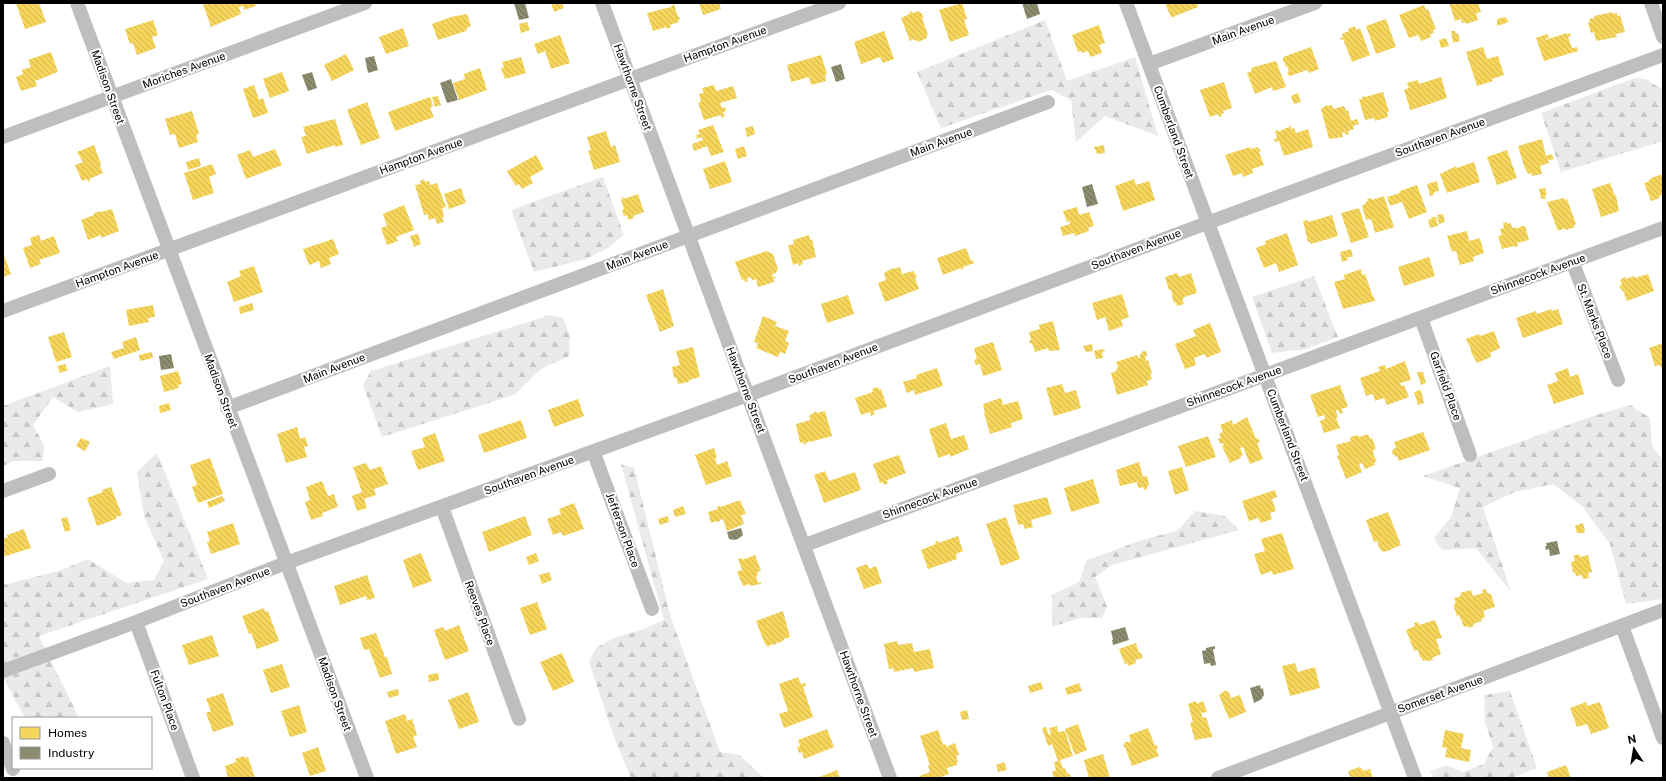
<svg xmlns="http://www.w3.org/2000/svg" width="1666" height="781" font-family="'Public Sans',sans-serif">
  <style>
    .forest { fill: url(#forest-firs) }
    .homes { fill: url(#homes-back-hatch) }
    .industry { fill: url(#industry-back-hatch) }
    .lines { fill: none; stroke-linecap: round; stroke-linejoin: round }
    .minor { stroke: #bebebe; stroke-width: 14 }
    .labels { text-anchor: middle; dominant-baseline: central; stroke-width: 4; stroke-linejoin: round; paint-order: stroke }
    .street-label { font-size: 11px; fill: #000; stroke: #fff }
  </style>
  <defs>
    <pattern id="forest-firs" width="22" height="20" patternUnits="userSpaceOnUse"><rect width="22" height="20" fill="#eaeaea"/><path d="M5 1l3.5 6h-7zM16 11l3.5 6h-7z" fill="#c7c7c7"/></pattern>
    <pattern id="homes-back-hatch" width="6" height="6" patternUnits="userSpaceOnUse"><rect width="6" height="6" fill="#f6d55c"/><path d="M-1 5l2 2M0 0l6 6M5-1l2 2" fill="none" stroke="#d1b54e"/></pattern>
    <pattern id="industry-back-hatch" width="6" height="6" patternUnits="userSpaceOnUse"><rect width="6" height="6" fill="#8c8c6e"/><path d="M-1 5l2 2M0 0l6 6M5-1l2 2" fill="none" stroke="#707058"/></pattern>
  </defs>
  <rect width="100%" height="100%" fill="#fff"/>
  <!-- forest -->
  <path class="forest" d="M1045,20L1067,81L1135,57L1158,136L1105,116L1076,142L1071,100L1051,90L941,128L917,72Z
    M1635,78L1646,79L1658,87L1663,88V141L1561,172L1541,113Z
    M603,177L624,235L608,248L586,259L534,272L511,210Z
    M1314,276L1338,337L1306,349L1272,353L1252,297Z
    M550,315L563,318L570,336L569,356L541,369L514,395L382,437L363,385L371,371Z
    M110,366L113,404L78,412L53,397L33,425L44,445L43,461H14L3,466V406Z
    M1630,405L1650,418L1652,446L1663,460V599L1626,604L1610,544L1582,506L1553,484L1515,492L1483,507L1511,592L1476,548L1442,550L1434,538L1451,517L1460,488L1423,476L1596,415Z
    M157,453L208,579L39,636L79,718H25L3,677V585L59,571L88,559L126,583L154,580L164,561L144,516L137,472Z
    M621,464L634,468L671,618L720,752L739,755L764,778H631L614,737L589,662L596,648L614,638L641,630L664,620Z
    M1195,511L1225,516L1239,530L1112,565L1095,577L1107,607L1102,618H1080L1052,627V595L1079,582L1087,560L1145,539L1177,531Z
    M1510,691L1537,768L1511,778H1434L1430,772L1446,765L1463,772L1484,764L1493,747L1485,722L1484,695Z"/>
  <!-- homes -->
  <path class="homes" d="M16,3H39L46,22L25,29Z
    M204,3H255L256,6L244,10L243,6L239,7L241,14L211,27L203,4Z
    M551,3H562L564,8L554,12Z
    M699,3H719L721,9L703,15Z
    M962,3L967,19L964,20L969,35L950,42L939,10Z
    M1165,3H1197L1198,7L1175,16L1173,18V17H1171Z
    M1449,3H1478L1481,12L1476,13L1478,20L1466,24L1465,22L1462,23L1461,19L1455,21Z
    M674,4L678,17H679L680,19L678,20L679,22L670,25L671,27L667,29L666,27L653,31L647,13L671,7Z
    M1424,5L1426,10L1428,9L1436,29L1433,30L1434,33L1430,34L1431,37L1421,41L1418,35L1409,38L1399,15Z
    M911,11L912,13L919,11L920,13H922L923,18H922L928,35H927V38L918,42L917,40L915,41L914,39L910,41L901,18L910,14L909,12Z
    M1613,12V14L1617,13V16L1620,15L1625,32L1616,34L1617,37L1596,41L1594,32L1591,33L1588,23L1590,22L1589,19L1595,18L1594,16Z
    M467,14L471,26L467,28L466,31L438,40L432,24L451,17Z
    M1505,17L1509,22L1497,26V19Z
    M1386,19L1396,47L1376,54L1366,26Z
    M153,20L158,35L152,37L156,48L137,55L133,43L130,44L125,29Z
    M527,22L530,30L521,33L519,24Z
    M1099,25L1105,43L1099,45L1102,53L1090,57L1088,51L1082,53L1081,51L1078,52L1072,35Z
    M1355,26L1356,30L1360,28L1370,55L1352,62L1343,39L1341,40L1340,38L1343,37L1342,34L1349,31L1348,29Z
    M403,28L409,46L386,54L379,37Z
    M884,31L894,59L883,63L880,57L861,64L854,42Z
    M1451,31H1455L1456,34L1458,33L1460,41L1453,43Z
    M1567,33V35L1570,33L1571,36L1568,37L1572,48L1577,47L1578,51L1544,61L1536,38L1547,34L1549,38L1545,39V40Z
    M560,35L570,63L551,69L545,51L538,54L534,44Z
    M1446,38L1449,46L1441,48L1439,40Z
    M1311,47L1319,69L1309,73L1307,70L1290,76L1288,75L1287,73L1289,72L1287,66H1285V62H1283V57Z
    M1483,47L1487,59L1498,56L1504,75L1492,79L1493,81L1477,86L1466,52Z
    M51,52L58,72L35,81L37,86L21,91L16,77L23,74L22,70L31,67L28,60Z
    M346,54L354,70L332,81L324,65Z
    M821,55L827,74L825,75L826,81L811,85L809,77L791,82L787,65Z
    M521,57L526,73L505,79L501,68L504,67L502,62Z
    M1276,61L1286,87L1273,91L1272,87L1255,94L1247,73L1252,71L1251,68Z
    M480,68L487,90L459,100L453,83L465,79L464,74Z
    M282,72L289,91L270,98L263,79Z
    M1441,77L1447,98L1411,110L1410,109L1404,90L1409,88L1407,83L1418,80L1419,84Z
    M1224,82L1232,108L1223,111L1224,113L1221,114L1222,116L1219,117L1218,114L1210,117L1200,90Z
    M254,85L259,100L263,98L268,113L253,118L243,89Z
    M714,85L716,91L733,86L737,98L720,103L722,108L725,107L726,111L723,112L725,116L721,118V115L704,120L698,103L701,102L699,94L704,93L702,88Z
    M1383,92L1389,112H1387L1388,117L1375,121L1374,118L1365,120L1359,100L1362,99V97L1364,96L1365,97Z
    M1298,93L1301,102L1294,104L1291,96Z
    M438,96L441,105L435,107L432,97Z
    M430,97L433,106L430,108L434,117L395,131L388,112Z
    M367,102L380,138L361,145L347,110Z
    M1327,105L1328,106L1332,105L1333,109L1344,106L1346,111L1348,110L1351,121L1357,119L1359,124L1353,126L1354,129L1348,131L1349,134L1347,135L1344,132L1342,133L1343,137L1329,139L1321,109Z
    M192,111L199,134L196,135L198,142L179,148L175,134L170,135L165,119Z
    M335,119L343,145L335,147V145L307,154L301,137L306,136L303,127Z
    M713,125L724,152L711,156L707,146L694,151L692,144L703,140L702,137L697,139L696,135L700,134L698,130Z
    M753,126L755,134L747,137L745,128Z
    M1291,126V129L1294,128L1296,133L1308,129L1313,147L1284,156L1279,141L1275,142L1274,139L1277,138L1275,131L1278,130V132Z
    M606,131L611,147L615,145L620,162L594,170L588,151L591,150L587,137Z
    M1542,139L1546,156L1552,154L1554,159L1548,160L1549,163L1540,166L1542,174L1532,176L1531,173L1528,174L1526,169H1525L1518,146Z
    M94,145L101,164L100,166L103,173L89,179L90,181L88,182L87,179L82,181L75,165L83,162L77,152Z
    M1104,145L1105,153L1097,154L1094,147Z
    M744,146L747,156L738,159L735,149Z
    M1250,147L1251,149L1258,147L1259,150L1260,149L1261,151L1259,152L1264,165L1252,169L1253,173L1243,177L1242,173L1233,176L1225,155Z
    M275,149L282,165L246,179L237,155L250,150L253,157Z
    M1507,150L1517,178L1497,185L1487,157Z
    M536,155L544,169L530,177L533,183L522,189L519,184L516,186L507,171Z
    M199,158L201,166L188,170L186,162Z
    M725,161L732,182L710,189L703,169Z
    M1474,162L1480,182L1447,193L1440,174L1456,166L1457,168Z
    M212,164L216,174L209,177L214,193L193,200L184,173Z
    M1663,174V194L1659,196L1660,198L1651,201L1644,183L1648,182L1651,178Z
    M424,179L425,182L429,181L430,185L437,183L446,207L442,208L444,217H442L444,222L437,224L435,218L429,220L427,214L424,215L415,185L421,184L420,181Z
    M1134,179L1136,185L1149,181L1155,200L1123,211L1115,186Z
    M1437,181L1439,191L1434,192V195L1430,196L1427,184Z
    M1610,183L1615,196L1616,195L1619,211L1601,217L1592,189Z
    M1417,185L1427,212L1409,219L1402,202L1390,206L1387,197L1400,193V191Z
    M461,188L466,203L449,209L444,194Z
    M1545,188L1547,195H1545L1546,199H1543L1541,198L1539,189Z
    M638,194L644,212L633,216L634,218L628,220L627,215L624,216L622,210L624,209L621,200L622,199V196L624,199L627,197V198Z
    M1384,196L1394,227L1375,233L1371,219L1366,220L1362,206L1365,204V203L1368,201L1367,199L1371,198L1372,200Z
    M1564,198L1565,200L1567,199L1576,224L1574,225L1575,227L1566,230L1565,228L1558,231L1547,202Z
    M404,205L414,230L396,237L398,241L387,245L381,228L387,226L383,214Z
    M1077,207L1079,215L1089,212L1094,226L1088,228L1089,231L1075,236L1074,233L1063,236L1060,227L1070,224L1069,221L1067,222L1063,211Z
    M1359,208L1369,237L1351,243L1341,213Z
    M112,209L119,231L101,238V235L88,240L81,220L94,215V213L101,211V212Z
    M1443,214L1445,222L1439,224L1437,215Z
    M1332,215L1338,236L1311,244L1310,242H1308L1303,221L1307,220L1308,222Z
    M1431,217H1436L1438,226L1430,228L1428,220L1432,219Z
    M1507,222V224L1511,223L1512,228L1516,227L1517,229L1522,226H1525L1529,240L1517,243L1518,246L1515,247L1514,246L1502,249L1498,236L1502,235L1500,229L1504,228L1503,223Z
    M1467,231L1469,241L1480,238L1484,253L1473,257L1474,261L1460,265L1456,251L1452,252L1447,236Z
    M1287,233L1298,265L1279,272L1276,263L1264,268L1256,248L1266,244L1265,241Z
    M418,234L421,244L414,247L410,236Z
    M39,235L41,241L54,236L60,253L39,260L41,264L30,268L23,248L32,245L30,238Z
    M809,235L810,240L812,239L816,257L802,261L803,264L799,266L798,263L793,265L788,245L794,244L793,240Z
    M333,239L339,254L329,258L331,264L321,268L319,261L309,265L303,249Z
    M966,248L971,261L973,260L974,263L963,267V269L961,270V268L943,275L937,258Z
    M1351,249L1353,257H1347L1348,260L1342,262L1340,252Z
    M766,251L773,254L778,269L776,273L772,274L773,277H775L776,278L773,279L774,282L758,287L756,279L752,280L751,277L747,278L748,281L745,282L744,279L742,280L735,262Z
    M3,253L11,274L3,277Z
    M1429,257L1435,276L1404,286L1398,267Z
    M254,266L263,292L234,302L227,282L241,276L239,271Z
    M900,267L902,274L913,271L917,277L915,278L919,289L885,302L878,283L886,280L884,273L893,268V269Z
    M1361,269L1362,275L1365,274L1373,297H1374L1375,301L1343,309L1334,282L1345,279L1344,275Z
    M1177,273L1179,277L1191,273L1197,293L1184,297V299H1182L1184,304L1177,306L1176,303L1173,301L1171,289L1169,290L1165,277Z
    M1648,274L1654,291L1627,301L1624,294L1625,293L1624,291L1623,292L1619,286L1622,285L1620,280L1625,277L1626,279L1634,276L1635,278Z
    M663,289L674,326L660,332L646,295Z
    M1122,294L1129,317L1121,320L1123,326L1109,331L1105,317L1097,320L1092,303Z
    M848,295L854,314L827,323L821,304Z
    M252,303L254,310L240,314L239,307Z
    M153,305L155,317L148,318L149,322L129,326L126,310Z
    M1551,309L1552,311L1558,309L1563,324L1523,338L1516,318L1536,311L1537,314Z
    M763,316L777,322L775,326L789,331L785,341L789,343L785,354L780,352L778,357L756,348L758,343L754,342Z
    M1053,321L1060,350L1049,351L1048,348L1035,352L1032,343L1030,344L1029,341L1031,340L1029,332L1040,329L1039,325Z
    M1210,323L1221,352L1206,358L1205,354L1194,358L1196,365L1185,369L1175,344L1196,336L1193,330Z
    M1494,331L1500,348L1490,353L1491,357L1477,363L1471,352V349L1466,339L1479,334L1480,336Z
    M64,332L72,357L56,362L48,337Z
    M136,337L140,350L114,359L111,352L124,348L122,342Z
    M993,342L1002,370L983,376L980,364L976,365L974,360L977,359L974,348Z
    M1663,343V369L1662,370L1660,365L1655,366L1649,348Z
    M1092,344L1093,351L1086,352L1083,346Z
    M693,347L700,377L689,380V382L678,384L676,377L674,378L672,367L680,365L676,351Z
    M1104,349L1105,351L1102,352L1103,358L1096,359L1094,351Z
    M1146,351L1147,356L1145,357L1146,361L1148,360L1152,374L1150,375L1152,379L1147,381L1148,385L1117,395L1111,373L1115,372L1118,367L1116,362L1137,355L1138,358H1140L1139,355L1142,354L1141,352Z
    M152,352L153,358L140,361L139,355Z
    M1405,361L1411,380L1400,383L1401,386L1404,385L1409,397L1387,405L1384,398L1375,401L1373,394L1366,396L1360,378L1380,371L1378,367L1385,365L1386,369Z
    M65,364L68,370L60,373L57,366Z
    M937,368L943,386L915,395L914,390L907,393L903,382L917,378L916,375Z
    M1568,368L1570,377L1578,374L1584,394L1554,404L1547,385L1558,381L1555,373Z
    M178,371L182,384L178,385L179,388L164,392L160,376Z
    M1417,372H1423L1426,383L1421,385Z
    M1062,384L1065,393L1076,390L1081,408L1054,416L1046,388Z
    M1340,385L1348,407L1341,409L1343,413L1340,414L1338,410L1336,411L1338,417L1336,418L1340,428L1324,433L1320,421L1325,419L1324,415L1318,417L1310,395Z
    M878,387L879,390L881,389L887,407L873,411L875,414L871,416L870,412L861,415L855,398L873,392L872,389Z
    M1421,390L1424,403L1418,405L1414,392Z
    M1001,398L1003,405L1018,401L1023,419L1011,423L1012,427L990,434L984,413H985L983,404Z
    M578,399L584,416L554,427L548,410Z
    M169,403L171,410L160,413L159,406Z
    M816,411L817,413L825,411L832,436L810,442L809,441L804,445L803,442L800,443L796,424L810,420L809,416Z
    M1247,417L1256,439L1258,438L1260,442L1257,443L1263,459L1250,464L1243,447L1240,448L1243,455L1240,456L1241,458L1230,463L1222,446L1224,445L1223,443L1220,444L1218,439L1221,438L1219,434L1223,432L1220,425L1232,420L1233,425Z
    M521,420L527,438L484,453L478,435Z
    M946,423L951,439L964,435L969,449L950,457V454L938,458L929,429Z
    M297,427L300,439L305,437L308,446L304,447L307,457L286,463L277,434Z
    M1423,432L1430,450L1399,461L1397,456L1395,457L1394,454L1392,455L1393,449L1396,448L1394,442Z
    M435,433L445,461L418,470L411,451L425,447L422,438Z
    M1368,434L1370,439L1372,438L1376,449L1373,450L1374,454H1373L1377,462H1374L1375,465L1365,469L1362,463L1359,464L1362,472L1346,479L1337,456L1339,455L1336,445L1351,441L1350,437L1358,435L1359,437Z
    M1208,436L1216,457L1186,467L1178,446Z
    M81,438L90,442L85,451L76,446Z
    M714,448L717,457L715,458L717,465L727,461L732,476L706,485L695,455Z
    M899,455L906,473L887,480L888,483L884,485L883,482L880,483L873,464Z
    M210,458L223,494L198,503L192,487L197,485L190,465Z
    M1139,462L1143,477L1147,476L1149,485L1147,487V489L1144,490L1143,487L1138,488L1137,482L1120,486L1116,470Z
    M366,463L370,470L381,466L388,484L374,489L376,495L364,499L367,508L357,511L352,496L362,492L353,467Z
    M1182,467L1189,490L1175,495L1168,471Z
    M825,471L829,481L855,472L861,490L824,503L814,475Z
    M1093,479L1100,503L1071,512L1064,488Z
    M322,481L328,496L334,494L338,507L322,513L323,516L311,520L305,502L310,500L306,487Z
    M111,487L122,515L116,517V519L97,526L87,498L103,492L102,490Z
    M1275,490L1277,497L1272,499L1276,511L1270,513L1272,519L1261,523L1258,518L1249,521L1242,501Z
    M222,496L225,501L209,508L207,502Z
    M1047,497L1052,514L1031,520L1033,527L1025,529L1023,524L1018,525L1013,505Z
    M740,500L746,514L741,515L744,524L727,531L723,519L720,520V521L717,522V521L711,523L708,512L718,509L717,506H720L721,507Z
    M574,503L584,529L563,536L561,532L553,535L547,519L561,514L559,509Z
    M683,506L686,514L675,517L673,510Z
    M1388,512L1401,545L1391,549V550L1383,552L1379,548L1377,541L1374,542L1366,520Z
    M525,516L532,535L489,552L482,532Z
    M668,516L669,522L660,525L658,519Z
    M67,517L71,530L65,532L61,519Z
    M1006,517L1020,559L1001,566L986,524Z
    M233,523L240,544L211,554L207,542L210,541L207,532Z
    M1583,523L1585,531L1584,533H1577L1575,526Z
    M24,529L31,548L3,557V539L8,537L7,535Z
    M1282,533L1294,569L1273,575L1272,571L1261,575L1254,554L1265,551L1261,539Z
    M958,536L963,551L956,554L957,559L928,569L921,550L936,544L935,542L938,541V543Z
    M421,553L432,581L413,588L403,560Z
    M536,553L539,561L529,565L526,557Z
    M1579,554L1580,557L1588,555L1592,572L1588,573L1589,578L1583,579L1582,575L1576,576L1575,572L1573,573L1571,562L1575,561L1573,556Z
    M755,555L761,571L757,572L758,575L756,576L758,583L761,582V584L750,586L749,584L743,586L737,572L742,570L738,559L742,558V560Z
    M867,564L869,569L876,566L882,583L864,589L856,568Z
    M549,572L552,580L542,584L539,575Z
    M367,575L375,598L367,600L366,596L340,605L334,586Z
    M1486,589L1487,593L1491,594L1495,607L1483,611L1485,617L1481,619L1482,621L1473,624L1474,626L1469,628L1468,626L1464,627L1459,615L1457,616L1454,607V604L1456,603L1454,598L1461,596L1460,593L1471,590L1473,596L1483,593L1482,590Z
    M537,602L547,629L530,635L520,608Z
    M264,608L265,612L268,611L279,641L257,649L251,633L249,634L242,616Z
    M783,611L790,637L784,639L783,641L778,643L776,641L777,644L772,645L771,643L770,646L767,647L766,644H765L756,621Z
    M1435,620L1442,638L1436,639L1441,654L1432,658L1433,660L1427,661L1426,660L1423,661L1421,657H1420L1418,650L1414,651L1406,630L1415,626L1414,623L1418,622L1419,625Z
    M459,625L469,651L445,660L434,630L443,627L445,631Z
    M376,633L385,657H387L392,674L380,678L369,649L364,650L360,638Z
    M212,635L219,656L189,665L182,645Z
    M897,641L898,645L912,643L914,652L930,649L934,668L914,672L913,668L894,672L893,668L889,669L884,644Z
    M1136,643L1139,653H1141L1143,658L1135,660L1136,663L1128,666L1127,663L1125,664L1119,649Z
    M562,653L574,682L553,691L540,662Z
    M1295,663L1298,672L1315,667L1320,688L1290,696L1282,666Z
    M282,664L290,687L271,693L263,670Z
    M438,673L439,680L429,682L428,675Z
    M798,677L801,684L805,683L806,686L803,687L813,717L784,728L779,714L788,711L779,684Z
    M1041,682L1043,689L1030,693L1028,686Z
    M1079,683L1082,691L1067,695L1065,688Z
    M398,689L399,695L389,698L387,692Z
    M1226,690L1227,692L1228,691L1231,698L1240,695L1246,712L1229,719L1219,695Z
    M468,692L479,722L459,729L448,700Z
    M223,693L234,725L213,732L206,713L211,711L206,699Z
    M1196,701L1197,704L1203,701L1207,712L1201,713L1203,718L1206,717L1211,733H1212V737L1195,740L1190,723L1193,722L1188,704Z
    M1586,702L1587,706L1600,702L1609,728L1591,734L1587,724L1577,727L1570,708Z
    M299,705L307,732L290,737L281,711Z
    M967,710L969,719L962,720L960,712Z
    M405,714L407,721L412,719L417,735L413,737L417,747L396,754L385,721Z
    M1078,724L1087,750L1075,755L1065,729Z
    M1057,726L1058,732L1065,731L1073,756L1060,760L1063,769L1065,768L1067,774L1069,773L1071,778H1054L1052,772L1056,770L1054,762L1058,761L1052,744L1048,746L1042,728L1046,727L1049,735L1051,734L1049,728Z
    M1148,728L1155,746L1157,745L1158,748L1156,749L1159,756L1132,766L1125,747H1124L1123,745L1125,744L1124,742H1131L1129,735Z
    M827,729L834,747L804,759L802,752L799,753L797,747L800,746L798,740Z
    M938,730L943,745L946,744L947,748L948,746L955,743L959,755L956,756L958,762L956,763L957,765L947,768L949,774L943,776V778H920L919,776L930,772L928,765H930L920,736Z
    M1445,730L1464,734L1461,748L1471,750L1469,762L1445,757L1447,748L1442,747Z
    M318,747L326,771L310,776L302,753Z
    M1103,754L1110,778H1089L1084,760Z
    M244,756L245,758L248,757L255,778H228L225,766L236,762L235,759Z
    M1004,762L1007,770L998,772L996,765Z
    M1566,765L1571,778H1549L1547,772Z
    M1360,767L1364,771L1370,769L1373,778H1347L1350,777L1348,771Z
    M837,770L840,778H817Z"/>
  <!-- industry -->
  <path class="industry" d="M514,3H525L529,18L519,20Z
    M1022,3H1037L1040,14L1027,19Z
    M374,56L378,70L368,73L365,58Z
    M841,64L845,79L836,82L831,67Z
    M312,72L317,88L308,91L302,75Z
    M451,79L458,100L447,103L440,83Z
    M1092,184L1098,204L1087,207L1082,187Z
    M171,354L174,368L161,370L159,356Z
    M741,528L743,535L738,539L734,540L729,539L727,532Z
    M1557,541L1560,554L1550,556L1549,549L1546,550L1545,546H1547L1546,543Z
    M1125,627L1129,640L1113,645L1112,640H1113L1111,631Z
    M1215,646V649H1213L1216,665L1211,666L1210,663L1204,664L1202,651L1206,650V648Z
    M1260,685L1261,689L1263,688L1264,696L1262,697V699L1254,703L1250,688Z"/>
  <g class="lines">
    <!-- minor -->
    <path class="minor" d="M77,3L367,778
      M602,3L890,778
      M1126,3L1415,778
      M1651,3L1663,37
      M1149,64L1315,3
      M3,137L365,3
      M1572,261L1618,380
      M3,311L630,79L839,3
      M1421,318L1470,455
      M227,408L1048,102
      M593,451L652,609
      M3,491L49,474
      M442,507L519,719
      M805,545L1663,228
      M136,622L193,778
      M1622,626L1663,738
      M3,671L136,622L286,563L748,395L1207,223L1663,55
      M3,743L13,769
      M1218,778L1663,610"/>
  </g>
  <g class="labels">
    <!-- street labels -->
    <g class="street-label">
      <text transform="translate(1243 30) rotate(-20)">Main Avenue</text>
      <text transform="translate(725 44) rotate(-20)">Hampton Avenue</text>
      <text transform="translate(184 70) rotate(-20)">Moriches Avenue</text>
      <text transform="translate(108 87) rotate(70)">Madison Street</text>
      <text transform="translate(633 87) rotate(70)">Hawthorne Street</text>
      <text transform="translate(1174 132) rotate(70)">Cumberland Street</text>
      <text transform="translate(1440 137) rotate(-20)">Southaven Avenue</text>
      <text transform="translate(941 142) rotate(-20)">Main Avenue</text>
      <text transform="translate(421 156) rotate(-20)">Hampton Avenue</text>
      <text transform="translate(1136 249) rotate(-21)">Southaven Avenue</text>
      <text transform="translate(637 255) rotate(-21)">Main Avenue</text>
      <text transform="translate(117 269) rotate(-20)">Hampton Avenue</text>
      <text transform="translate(1538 274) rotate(-20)">Shinnecock Avenue</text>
      <text transform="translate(1595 321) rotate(69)">St. Marks Place</text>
      <text transform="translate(833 363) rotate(-21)">Southaven Avenue</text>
      <text transform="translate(334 368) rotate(-21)">Main Avenue</text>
      <text transform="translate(1234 386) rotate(-20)">Shinnecock Avenue</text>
      <text transform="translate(1446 386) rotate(70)">Garfield Place</text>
      <text transform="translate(746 390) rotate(69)">Hawthorne Street</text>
      <text transform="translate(221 391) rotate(70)">Madison Street</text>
      <text transform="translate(1288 435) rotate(69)">Cumberland Street</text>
      <text transform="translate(529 475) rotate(-20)">Southaven Avenue</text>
      <text transform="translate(930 498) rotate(-20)">Shinnecock Avenue</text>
      <text transform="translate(623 530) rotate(70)">Jefferson Place</text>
      <text transform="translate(225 587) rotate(-21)">Southaven Avenue</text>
      <text transform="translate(480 613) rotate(70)">Reeves Place</text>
      <text transform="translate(335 694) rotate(70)">Madison Street</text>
      <text transform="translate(859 694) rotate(70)">Hawthorne Street</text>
      <text transform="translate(1440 694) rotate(-20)">Somerset Avenue</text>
      <text transform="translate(165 700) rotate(70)">Fulton Place</text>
    </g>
  </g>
  <!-- border -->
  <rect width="1666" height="781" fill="none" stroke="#000000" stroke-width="8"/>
  <!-- legend -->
  <rect x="12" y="717" width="140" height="52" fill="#ffffff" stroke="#999999"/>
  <rect x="20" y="727" width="20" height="12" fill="#f6d55c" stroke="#999999"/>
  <text x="48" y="737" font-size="12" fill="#000000">Homes</text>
  <rect x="20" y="747" width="20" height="12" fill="#8c8c6e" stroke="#999999"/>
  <text x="48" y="757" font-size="12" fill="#000000">Industry</text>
  <!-- north arrow -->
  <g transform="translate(1634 749) rotate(348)" stroke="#ffffff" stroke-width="3" paint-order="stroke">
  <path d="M0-3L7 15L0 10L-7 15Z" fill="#000000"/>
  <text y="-6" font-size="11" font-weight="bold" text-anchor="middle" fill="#000000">N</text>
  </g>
</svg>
